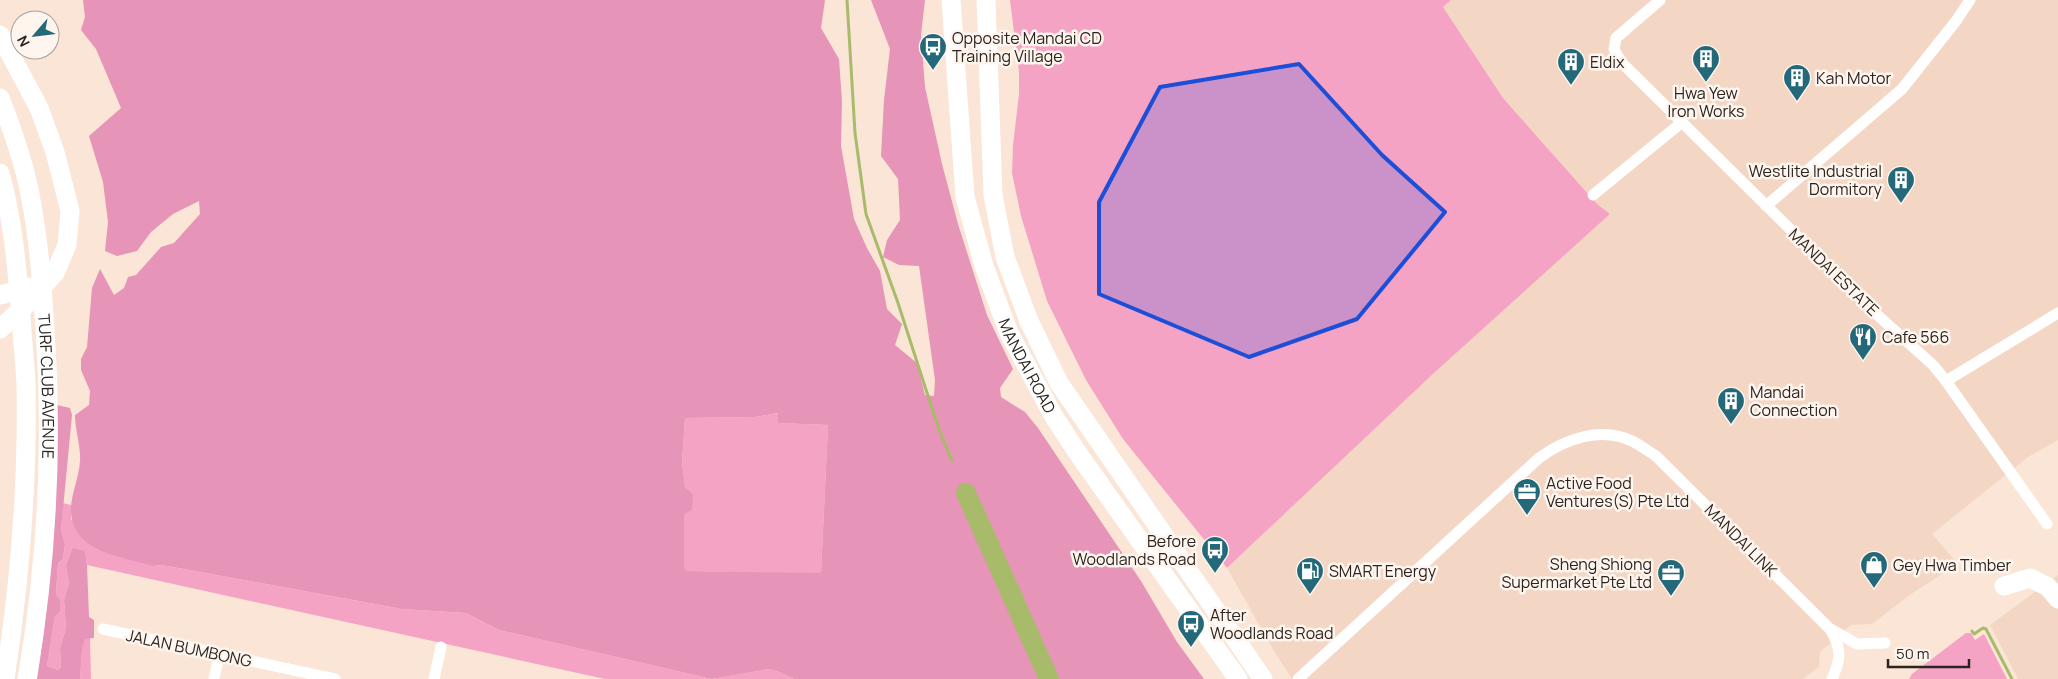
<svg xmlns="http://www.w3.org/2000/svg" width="2058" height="679" font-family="Manrope,sans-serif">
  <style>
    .built { fill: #f3d7c4 }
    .green { fill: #f5a3c5 }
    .forest { fill: #e694b7; fill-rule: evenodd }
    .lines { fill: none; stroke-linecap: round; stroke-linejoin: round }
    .stream { stroke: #a7bb6b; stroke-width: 3 }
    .river { stroke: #a7bb6b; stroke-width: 20 }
    .street { stroke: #fff; stroke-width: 11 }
    .primary { stroke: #fff; stroke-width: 19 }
    .marked { fill: #1d4ed8; fill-opacity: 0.2; stroke: #1d4ed8; stroke-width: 4; stroke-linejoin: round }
    .labels { text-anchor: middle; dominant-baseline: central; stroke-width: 5; stroke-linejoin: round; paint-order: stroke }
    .poi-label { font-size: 16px; fill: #2c241f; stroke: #fef5ef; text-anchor: start }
    .street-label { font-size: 16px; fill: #2c241f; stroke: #fef5ef }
  </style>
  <rect width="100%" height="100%" fill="#fbe5d6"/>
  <!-- built -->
  <path class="built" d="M1451,0H2058V440L2028,457L1932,534L1958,564L1911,594L1872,624L1851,625L1820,652L1819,667L1803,679H1292L1277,656L1227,568L1434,373L1610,214L1597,204L1503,98L1443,7Z
    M2058,575V679H2018L1990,625Z"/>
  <!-- green -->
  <path class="green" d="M1010,0H1451L1443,7L1503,98L1597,204L1610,214L1434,373L1227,568L1123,439L1086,380L1047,301L1021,216L1012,173L1013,145L1019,94V72Z
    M779,413V423L828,425L821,574L686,571L684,565V514L693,494L685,487L682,463L685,418L755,417Z
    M63,503L71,505V520L153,566L162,565L402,609L466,613L499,630L712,679L769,669L779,672L794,679H605L87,565L85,551L66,566L69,583L64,600L66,628L60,648L61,667L58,670L47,666L55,616L60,600L56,594L58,563L63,559L65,544L61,530Z
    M1966,633H1971L1975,640L1984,634L2007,679H1909L1912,674Z
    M85,638H90L91,679H80L82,650Z"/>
  <!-- forest -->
  <path class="forest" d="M83,0H825L821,28L839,59L842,101L841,146L854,219L867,248L880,271L887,309L902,324L895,345L917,363L925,395L934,396L935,380L919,266L899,265L883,257L887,240L900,220L898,179L881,156L884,100L890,49L871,0H925L921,35L925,87L942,164L958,224L987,315L1013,369L1000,388L1001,397L1025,412L1038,428L1141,581L1177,642L1204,679H794L779,672L769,669L712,679L499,630L466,613L402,609L162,565L153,566C120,556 69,552 71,507C72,492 79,477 80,461C81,447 75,430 75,415L89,405L90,391L81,370V359L87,347L92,288L100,269L114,295L124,288L128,277L136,275L161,247L174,243L200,214L199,201L173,214L151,232L137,251L117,256L105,251L108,222L103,182L89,136L121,108L96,49L81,30L85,17ZM778,413V423L828,425L821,573L686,571L684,565V514L692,510L693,494L685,487L682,463L685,418L755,417Z
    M57,405L70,408L72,415L61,530L65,544L63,559L58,563L56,594L60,600V611L55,616L47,666L58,670L61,667L60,648L66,628L64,600L69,583L66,566L73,548L85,551L87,565L89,617L94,620V638L85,639L82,650L80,679H37C52,588 55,497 57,405Z"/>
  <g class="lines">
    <!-- stream -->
    <path class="stream" d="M847,0L855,133L866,214L898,303L938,427L952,461
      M1972,631L1974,634L1983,628L1986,629L2012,679"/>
    <!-- river -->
    <path class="river" d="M966,493L1049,679"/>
    <!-- street -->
    <path class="street" d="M1660,0L1616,38L1614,49L1621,62L1874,312L1933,365L1946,381L2047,524
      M1593,195L1681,123
      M1766,206L1902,89L1956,21L1970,0
      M1946,381L2058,313
      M103,629L335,679
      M1830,629C1842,649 1841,659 1832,679
      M214,679L219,655
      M434,679L441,647
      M1298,679L1539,458C1565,439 1601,426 1632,441C1640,445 1648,451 1656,456L1829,628L1857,644L1885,643"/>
    <!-- primary -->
    <g class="primary">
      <path id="s1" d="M951,0L965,197L984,266L1009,333L1053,415L1077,452L1238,679"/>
      <path d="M986,0L993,195L1005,257L1029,321L1059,383L1263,679"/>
      <path d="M0,35L39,108L55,152L70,211L67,245L55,273L27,304L0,329"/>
      <path id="s2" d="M0,98C13,131 25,165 31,200C39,242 42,285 45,328C53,445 47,563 27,679"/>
      <path d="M0,173C13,219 17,268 21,316C22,338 25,361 26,384C28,483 20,581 5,679"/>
      <path d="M0,295L30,287"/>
      <path d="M2004,586L2030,578L2048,587L2058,599"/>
    </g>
  </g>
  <!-- marked area -->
  <path class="marked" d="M1299,64L1382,155L1445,212L1357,319L1249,357L1099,294V202L1160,87Z"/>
  <!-- icons -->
  <defs>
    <symbol id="bus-pin" viewBox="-11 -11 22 30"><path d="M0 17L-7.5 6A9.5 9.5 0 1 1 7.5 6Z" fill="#246979" stroke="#fef5ef"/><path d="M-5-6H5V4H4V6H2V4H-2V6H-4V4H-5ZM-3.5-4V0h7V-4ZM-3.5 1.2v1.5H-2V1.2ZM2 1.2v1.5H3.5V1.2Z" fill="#fff"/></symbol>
    <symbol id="building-pin" viewBox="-11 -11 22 30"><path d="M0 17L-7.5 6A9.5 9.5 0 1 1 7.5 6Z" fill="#246979" stroke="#fef5ef"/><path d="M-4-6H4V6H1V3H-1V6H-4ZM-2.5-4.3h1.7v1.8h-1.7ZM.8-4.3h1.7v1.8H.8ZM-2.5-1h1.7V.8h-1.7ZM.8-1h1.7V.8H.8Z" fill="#fff"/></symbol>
    <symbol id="restaurant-pin" viewBox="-11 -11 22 30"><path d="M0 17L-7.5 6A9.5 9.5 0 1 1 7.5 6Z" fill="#246979" stroke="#fef5ef"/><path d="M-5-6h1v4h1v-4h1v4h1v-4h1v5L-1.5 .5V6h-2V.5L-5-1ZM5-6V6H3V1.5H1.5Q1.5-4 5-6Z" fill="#fff"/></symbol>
    <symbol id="office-pin" viewBox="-11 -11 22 30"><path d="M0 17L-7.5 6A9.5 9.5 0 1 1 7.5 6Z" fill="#246979" stroke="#fef5ef"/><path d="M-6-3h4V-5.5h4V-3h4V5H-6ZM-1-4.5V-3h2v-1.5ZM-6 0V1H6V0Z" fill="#fff"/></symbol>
    <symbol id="shop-pin" viewBox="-11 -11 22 30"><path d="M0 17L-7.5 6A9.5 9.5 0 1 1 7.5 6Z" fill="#246979" stroke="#fef5ef"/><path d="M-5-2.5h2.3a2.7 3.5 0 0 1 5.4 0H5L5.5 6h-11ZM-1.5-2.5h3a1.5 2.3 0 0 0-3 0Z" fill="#fff"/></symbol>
    <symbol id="fuel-pin" viewBox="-11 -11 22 30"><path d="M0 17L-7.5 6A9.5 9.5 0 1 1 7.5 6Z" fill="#246979" stroke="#fef5ef"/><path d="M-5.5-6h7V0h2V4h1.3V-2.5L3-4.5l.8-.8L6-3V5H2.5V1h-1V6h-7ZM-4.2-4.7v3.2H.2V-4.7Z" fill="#fff"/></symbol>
  </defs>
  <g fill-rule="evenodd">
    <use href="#bus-pin" x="917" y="31" width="32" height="43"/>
    <use href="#building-pin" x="1690" y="43" width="32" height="43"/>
    <use href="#building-pin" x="1555" y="46" width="32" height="43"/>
    <use href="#building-pin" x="1781" y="62" width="32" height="43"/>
    <use href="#building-pin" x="1885" y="164" width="32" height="43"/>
    <use href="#restaurant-pin" x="1847" y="321" width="32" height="43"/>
    <use href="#building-pin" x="1715" y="385" width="32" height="43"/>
    <use href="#office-pin" x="1511" y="476" width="32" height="43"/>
    <use href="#bus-pin" x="1199" y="534" width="32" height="43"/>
    <use href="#shop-pin" x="1858" y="549" width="32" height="43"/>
    <use href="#fuel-pin" x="1294" y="555" width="32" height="43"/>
    <use href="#office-pin" x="1655" y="557" width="32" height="43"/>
    <use href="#bus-pin" x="1175" y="608" width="32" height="43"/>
  </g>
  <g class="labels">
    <!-- poi labels -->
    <g class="poi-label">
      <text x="952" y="38">Opposite Mandai CD<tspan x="952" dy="18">Training Village</tspan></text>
      <text x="1590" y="62">Eldix</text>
      <text x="1816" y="78">Kah Motor</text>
      <text x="1706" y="93" text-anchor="middle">Hwa Yew<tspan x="1706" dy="18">Iron Works</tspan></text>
      <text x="1882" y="171" text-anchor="end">Westlite Industrial<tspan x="1882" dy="18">Dormitory</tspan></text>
      <text x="1882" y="337">Cafe 566</text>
      <text x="1750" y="392">Mandai<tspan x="1750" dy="18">Connection</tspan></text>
      <text x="1546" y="483">Active Food<tspan x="1546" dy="18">Ventures(S) Pte Ltd</tspan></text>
      <text x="1196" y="541" text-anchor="end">Before<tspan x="1196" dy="18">Woodlands Road</tspan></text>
      <text x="1652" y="564" text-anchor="end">Sheng Shiong<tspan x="1652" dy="18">Supermarket Pte Ltd</tspan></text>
      <text x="1893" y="565">Gey Hwa Timber</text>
      <text x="1329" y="571">SMART Energy</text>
      <text x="1210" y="615">After<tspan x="1210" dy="18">Woodlands Road</tspan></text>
    </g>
    <!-- street labels -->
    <g class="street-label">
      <text transform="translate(1834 272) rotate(44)">MANDAI ESTATE</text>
      <text stroke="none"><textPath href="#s1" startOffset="378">MANDAI ROAD</textPath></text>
      <text stroke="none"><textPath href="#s2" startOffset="294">TURF CLUB AVENUE</textPath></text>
      <text transform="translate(1741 540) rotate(45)">MANDAI LINK</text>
      <text transform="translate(189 648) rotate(12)">JALAN BUMBONG</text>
    </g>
  </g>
  <!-- north arrow -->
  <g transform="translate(35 35) rotate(242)"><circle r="24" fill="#fef5ef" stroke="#aaa19c"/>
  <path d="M0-4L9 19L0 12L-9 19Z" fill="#246979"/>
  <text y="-8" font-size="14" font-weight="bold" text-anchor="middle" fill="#2c241f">N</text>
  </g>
  <!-- scale -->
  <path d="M1888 659v8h81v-8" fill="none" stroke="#2c241f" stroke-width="2.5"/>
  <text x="1896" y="659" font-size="15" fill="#2c241f" stroke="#fef5ef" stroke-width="4" paint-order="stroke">50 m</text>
</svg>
